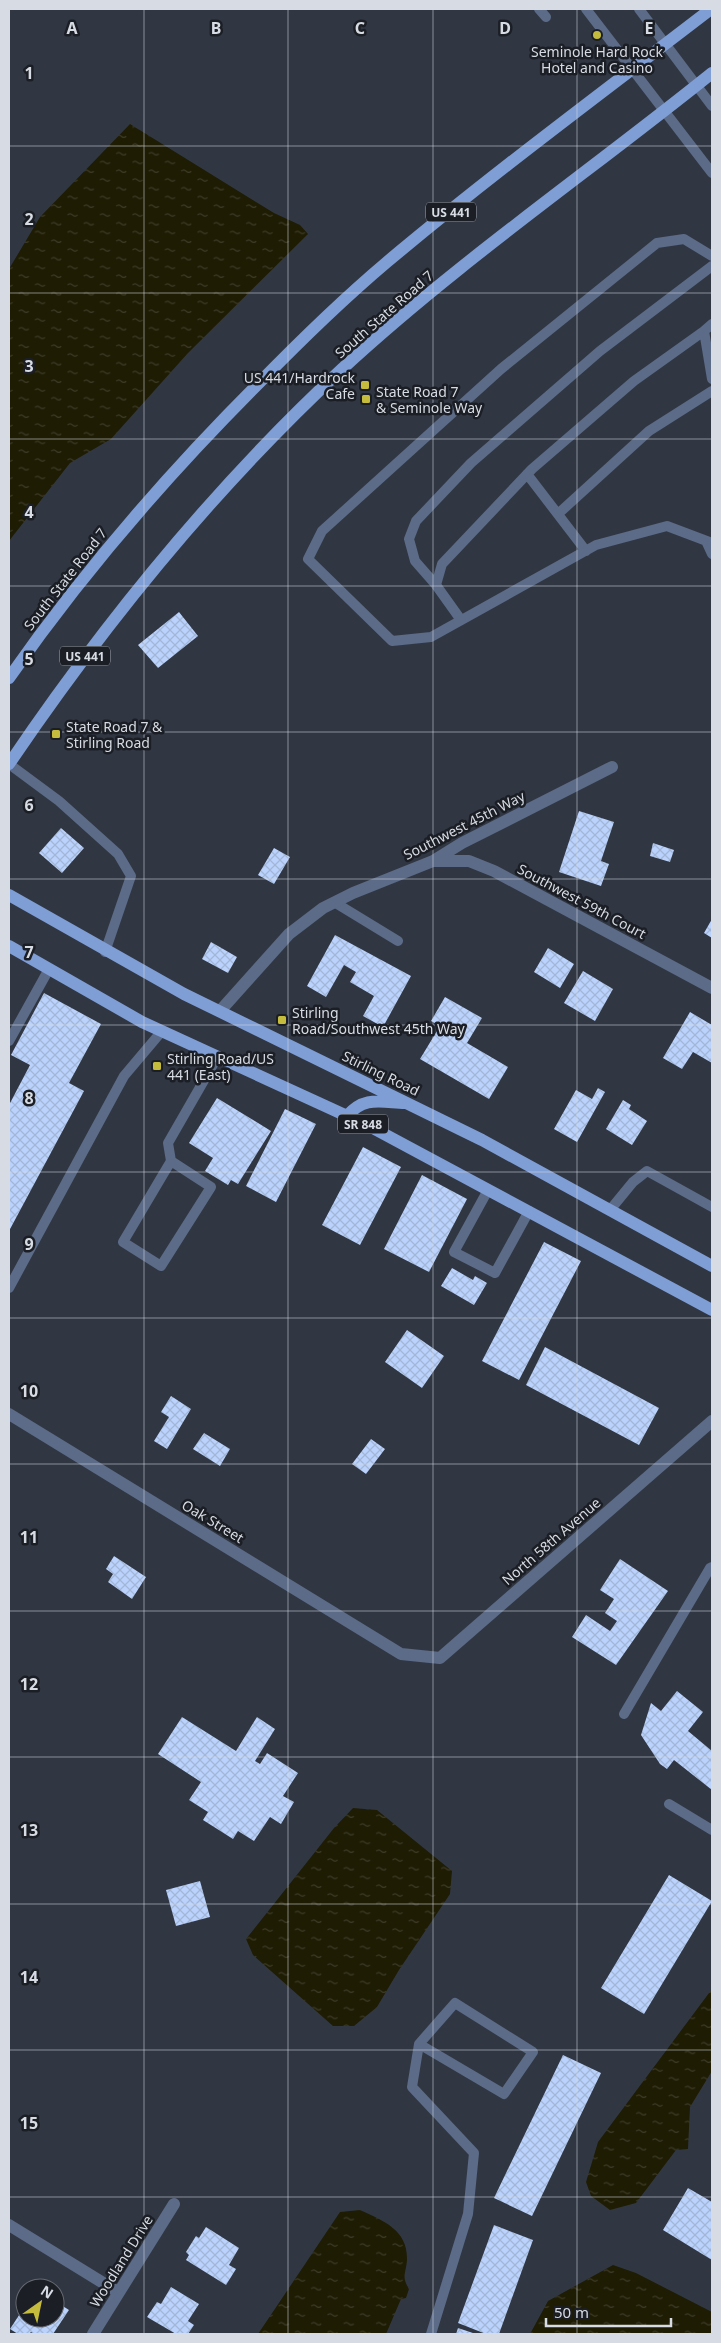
<svg xmlns="http://www.w3.org/2000/svg" width="721" height="2343" font-family="'Noto Sans',sans-serif">
  <style>
    .water { fill: url(#water-ripples) }
    .building { fill: url(#building-cross-hatch) }
    .lines { fill: none; stroke-linecap: round; stroke-linejoin: round }
    .service { stroke: #5c6b87; stroke-width: 10 }
    .minor { stroke: #5c6b87; stroke-width: 12 }
    .primary { stroke: #7f9ed6; stroke-width: 12 }
    .grid { fill: none; stroke: #d7dbe3; stroke-width: 1; stroke-opacity: 0.55 }
    .poi-dot { fill: #c5bc3d; stroke: #1b1e24; stroke-width: 2 }
    .labels { text-anchor: middle; dominant-baseline: central; stroke-width: 5; stroke-linejoin: round; paint-order: stroke }
    .shield { fill: #1b1e24; stroke: #9fa2aa; stroke-width: 1 }
    .shield-label { font-size: 12px; font-weight: bold; fill: #d7dbe3 }
    .poi-label { font-size: 14px; fill: #d7dbe3; stroke: #1b1e24; text-anchor: start }
    .street-label { font-size: 14px; fill: #d7dbe3; stroke: #1b1e24 }
    .grid-label { font-size: 16px; text-anchor: middle; font-weight: bold; fill: #d7dbe3; stroke: #1b1e24; stroke-width: 5; stroke-linejoin: round; paint-order: stroke }
  </style>
  <defs>
    <pattern id="water-ripples" width="26" height="14" patternUnits="userSpaceOnUse" patternTransform="scale(1.25)"><rect width="26" height="14" fill="#1e1c03"/><path d="M2 4q2-2 4 0t4 0M15 11q2-2 4 0t4 0" fill="none" stroke="#3e3c28"/></pattern>
    <pattern id="building-cross-hatch" width="8" height="8" patternUnits="userSpaceOnUse" patternTransform="scale(1.25)"><rect width="8" height="8" fill="#bbd3fc"/><path d="M0 0l8 8M0 8l8-8" fill="none" stroke="#a2b6d7"/></pattern>
  </defs>
  <rect width="100%" height="100%" fill="#303743"/>
  <!-- water -->
  <path class="water" d="M130,124L274,213L300,225L308,234L188,353L111,439L70,463L9,541V269L40,217Z
    M353,1808L377,1810L452,1871L450,1894L399,1970L377,2007L354,2026H333L253,1955L246,1939L334,1828Z
    M712,1989V2071L690,2107L688,2149L676,2150L636,2203L610,2210L591,2196L586,2182L598,2142Z
    M360,2210C384,2221 408,2230 407,2260C406,2274 401,2276 409,2289L406,2298L401,2299L386,2334H258L340,2212Z
    M613,2265L636,2273L712,2312V2334H530L548,2301Z"/>
  <!-- building -->
  <path class="building" d="M179,612L198,636L158,668L138,645Z
    M579,811L614,822L601,861L609,864L601,886L559,872Z
    M61,828L84,848L62,873L39,853Z
    M653,843L674,850L670,862L650,856Z
    M274,848L290,857L274,884L258,875Z
    M712,919V938L704,933Z
    M335,935L411,976L383,1027L363,1016L374,996L350,982L356,972L344,965L326,997L307,986Z
    M211,942L237,957L228,973L202,959Z
    M548,948L574,964L560,988L534,972Z
    M583,971L613,989L595,1021L564,1003Z
    M44,993L101,1024L69,1083L84,1091L9,1231V1105L30,1065L11,1055Z
    M445,997L482,1018L467,1043L508,1067L489,1099L420,1059L440,1026L431,1021Z
    M690,1012L712,1025V1063L693,1052L682,1069L663,1058Z
    M598,1088L605,1092L577,1142L554,1129L576,1090L592,1099Z
    M217,1098L271,1131L238,1184L231,1180L228,1185L205,1171L213,1158L189,1143Z
    M623,1100L631,1105L629,1109L647,1121L632,1145L606,1129Z
    M285,1109L316,1124L276,1202L246,1186Z
    M363,1147L401,1167L360,1245L322,1225Z
    M422,1175L467,1199L429,1272L384,1249Z
    M544,1242L581,1261L519,1380L482,1361Z
    M452,1268L473,1280L475,1276L487,1283L474,1305L441,1286Z
    M407,1330L444,1356L422,1388L385,1362Z
    M545,1347L659,1408L639,1445L526,1385Z
    M171,1396L191,1409L167,1449L154,1441L169,1417L161,1412Z
    M204,1433L230,1449L220,1466L193,1449Z
    M371,1439L385,1449L366,1474L352,1464Z
    M114,1556L146,1577L132,1599L108,1582L113,1574L106,1569Z
    M620,1559L668,1591L616,1665L572,1637L586,1615L610,1631L617,1621L605,1613L614,1599L600,1590Z
    M677,1691L703,1712L688,1731L712,1751V1790L674,1760L667,1769L660,1764L641,1735L651,1703L661,1711Z
    M182,1717L236,1751L257,1717L275,1729L255,1761L260,1764L267,1753L298,1773L283,1796L294,1802L281,1824L270,1817L254,1841L238,1831L233,1839L203,1820L208,1812L189,1800L201,1782L158,1754Z
    M669,1875L712,1901L644,2014L601,1988Z
    M200,1881L210,1917L176,1926L166,1890Z
    M563,2055L601,2073L532,2216L494,2198Z
    M688,2188L712,2202V2260L663,2230Z
    M494,2225L533,2240L499,2334H486L458,2323Z
    M206,2227L239,2248L229,2265L236,2269L226,2285L186,2260L189,2255L186,2252L196,2236L199,2238Z
    M171,2287L199,2304L188,2321L194,2325L188,2334H176L147,2317L157,2302L161,2304Z
    M55,2296L60,2299L58,2303L69,2310L53,2334H34L31,2332L29,2334H18L10,2329L25,2306V2318H55Z
    M458,2328L476,2334H456Z"/>
  <g class="lines">
    <!-- service -->
    <path class="service" d="M539,9L546,17
      M586,9L712,173
      M639,9L712,106
      M712,256L684,239L657,243L501,369L322,531L308,559L392,641L431,637L596,545L667,526L712,543
      M712,324L704,331L712,379
      M527,474L586,551
      M559,513L649,431L712,391
      M706,541L712,554
      M436,585L415,561L409,539L416,521L471,463L600,351L712,266
      M461,620L436,585L442,564L532,469L634,381L704,331
      M9,764L59,801L118,854L131,876L105,952
      M334,902L398,941
      M9,1041L49,969
      M171,1161L211,1187L161,1266L123,1242L171,1161L168,1143L218,1056
      M488,1190L454,1252L495,1273L529,1211
      M610,1210L633,1182L647,1171L712,1207
      M9,1288L124,1076L162,1031
      M624,1714L710,1568L712,1567
      M669,1804L712,1830
      M419,2044L504,2094L533,2052L455,2003L419,2044L412,2087L474,2153L468,2214L431,2334"/>
    <!-- minor -->
    <path class="minor" d="M433,861H469L494,871L712,988
      M220,1011L289,934L323,908L353,893L433,861L462,843L612,767
      M9,1414L401,1654L440,1658L712,1421
      M9,2225L118,2292
      M93,2334L174,2204"/>
    <!-- primary -->
    <path class="primary" d="M9,678C83,572 167,475 259,383C300,341 342,300 387,262C492,174 603,92 711,9
      M9,764C106,621 215,487 342,369C458,262 589,172 712,73
      M9,895L184,994L482,1140L712,1266
      M9,946L142,1022L371,1127L712,1310
      M347,1116C364,1096 380,1102 405,1103"/>
  </g>
  <!-- grid -->
  <path class="grid" d="M144,9V2334M288,9V2334M433,9V2334M577,9V2334M9,146H712M9,293H712M9,439H712M9,586H712M9,732H712M9,879H712M9,1025H712M9,1172H712M9,1318H712M9,1464H712M9,1611H712M9,1757H712M9,1904H712M9,2050H712M9,2197H712"/>
  <!-- markers -->
  <g class="poi-dot">
    <circle cx="597" cy="35" r="5"/>
    <rect x="360" y="380" width="10" height="10" rx="2.5"/>
    <rect x="361" y="394" width="10" height="10" rx="2.5"/>
    <rect x="51" y="729" width="10" height="10" rx="2.5"/>
    <rect x="277" y="1015" width="10" height="10" rx="2.5"/>
    <rect x="152" y="1061" width="10" height="10" rx="2.5"/>
  </g>
  <g class="labels">
    <!-- shield labels -->
    <g class="shield">
      <rect x="426" y="202.5" width="50" height="19" rx="4"/>
      <rect x="60" y="646.5" width="50" height="19" rx="4"/>
      <rect x="338" y="1114.5" width="50" height="19" rx="4"/>
    </g>
    <g class="shield-label">
      <text x="451" y="212">US 441</text>
      <text x="85" y="656">US 441</text>
      <text x="363" y="1124">SR 848</text>
    </g>
    <!-- poi labels -->
    <g class="poi-label">
      <text x="597" y="51" text-anchor="middle">Seminole Hard Rock<tspan x="597" dy="16">Hotel and Casino</tspan></text>
      <text x="355" y="377" text-anchor="end">US 441/Hardrock<tspan x="355" dy="16">Cafe</tspan></text>
      <text x="376" y="391">State Road 7<tspan x="376" dy="16">&amp; Seminole Way</tspan></text>
      <text x="66" y="726">State Road 7 &amp;<tspan x="66" dy="16">Stirling Road</tspan></text>
      <text x="292" y="1012">Stirling<tspan x="292" dy="16">Road/Southwest 45th Way</tspan></text>
      <text x="167" y="1058">Stirling Road/US<tspan x="167" dy="16">441 (East)</tspan></text>
    </g>
    <!-- street labels -->
    <g class="street-label">
      <text transform="translate(384 314) rotate(-41)">South State Road 7</text>
      <text transform="translate(65 579) rotate(-52)">South State Road 7</text>
      <text transform="translate(464 825) rotate(-27)">Southwest 45th Way</text>
      <text transform="translate(582 901) rotate(28)">Southwest 59th Court</text>
      <text transform="translate(381 1073) rotate(26)">Stirling Road</text>
      <text transform="translate(213 1521) rotate(31)">Oak Street</text>
      <text transform="translate(551 1541) rotate(-41)">North 58th Avenue</text>
      <text transform="translate(121 2261) rotate(-58)">Woodland Drive</text>
    </g>
  </g>
  <g class="grid-label">
    <text x="72" y="34">A</text>
    <text x="216" y="34">B</text>
    <text x="360" y="34">C</text>
    <text x="505" y="34">D</text>
    <text x="649" y="34">E</text>
    <text x="29" y="79">1</text>
    <text x="29" y="225">2</text>
    <text x="29" y="372">3</text>
    <text x="29" y="518">4</text>
    <text x="29" y="665">5</text>
    <text x="29" y="811">6</text>
    <text x="29" y="958">7</text>
    <text x="29" y="1104">8</text>
    <text x="29" y="1250">9</text>
    <text x="29" y="1397">10</text>
    <text x="29" y="1543">11</text>
    <text x="29" y="1690">12</text>
    <text x="29" y="1836">13</text>
    <text x="29" y="1983">14</text>
    <text x="29" y="2129">15</text>
  </g>
  <!-- border -->
  <rect width="721" height="2343" fill="none" stroke="#d7dbe3" stroke-width="20"/>
  <!-- north arrow -->
  <g transform="translate(40 2303) rotate(33)"><circle r="24" fill="#1b1e24" stroke="#666a70"/>
  <path d="M0-4L9 19L0 12L-9 19Z" fill="#c5bc3d"/>
  <text y="-8" font-size="14" font-weight="bold" text-anchor="middle" fill="#d7dbe3">N</text>
  </g>
  <!-- scale -->
  <path d="M546 2318v8h125v-8" fill="none" stroke="#d7dbe3" stroke-width="2.5"/>
  <text x="554" y="2318" font-size="15" fill="#d7dbe3" stroke="#1b1e24" stroke-width="4" paint-order="stroke">50 m</text>
</svg>
